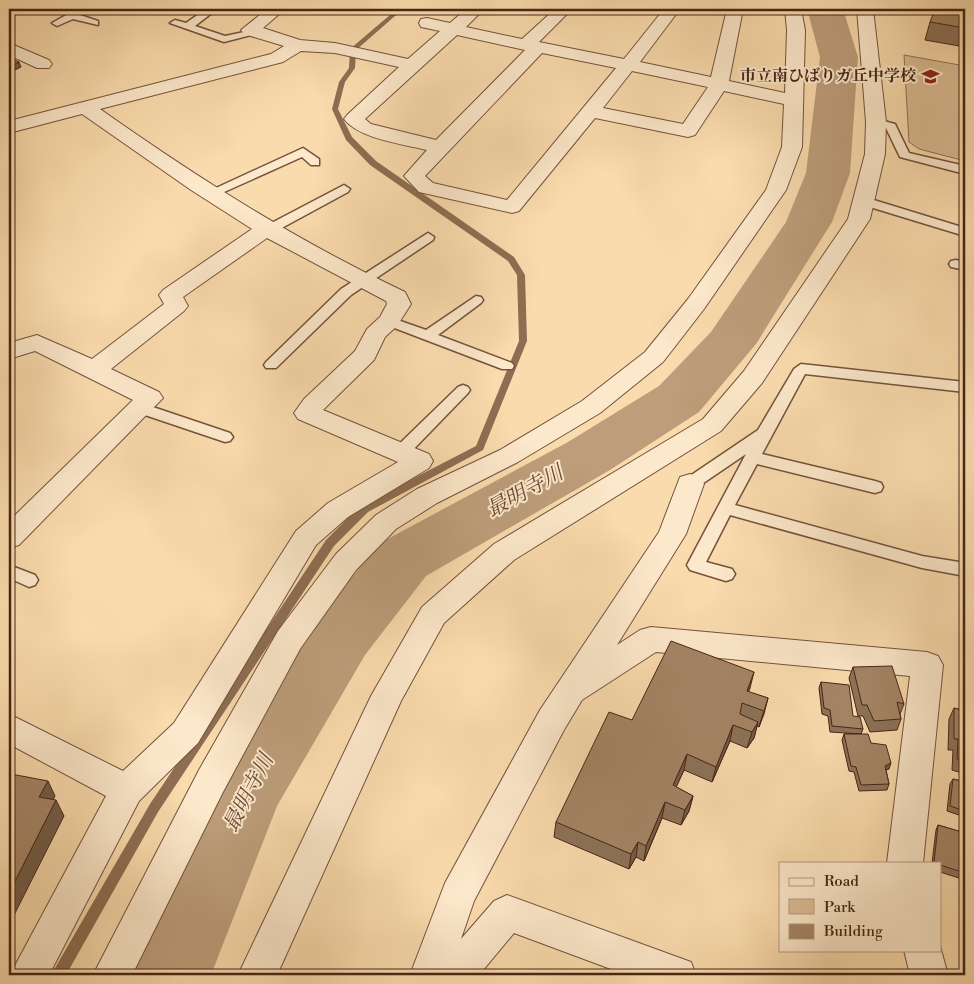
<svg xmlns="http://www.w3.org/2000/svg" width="974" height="984" font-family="'Libre Bodoni','Noto Serif JP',serif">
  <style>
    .green { fill: #dcbc93; stroke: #927054 }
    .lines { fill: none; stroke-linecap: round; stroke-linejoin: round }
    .stream { fill: #8e6d52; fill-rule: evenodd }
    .river { fill: #bd9d7a; fill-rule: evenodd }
    .lane-casing { stroke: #74523c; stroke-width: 3 }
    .street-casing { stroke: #74523c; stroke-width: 2 }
    .lane { fill: #fce8ca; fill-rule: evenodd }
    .street { fill: #fce8ca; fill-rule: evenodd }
    .wall { fill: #8d7257; stroke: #472516 }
    .shaded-wall { fill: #735c47; stroke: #472516 }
    .building { fill: #a48465; stroke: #472516 }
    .labels { text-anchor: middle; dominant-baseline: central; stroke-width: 4; stroke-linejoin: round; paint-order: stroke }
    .far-poi-label { font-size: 16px; font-weight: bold; fill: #472516; stroke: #fce8ca; text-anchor: end }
    .water-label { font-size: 21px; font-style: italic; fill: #6a4934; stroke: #fce8ca }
  </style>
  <rect width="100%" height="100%" fill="#fadbad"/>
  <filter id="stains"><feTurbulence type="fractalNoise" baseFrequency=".004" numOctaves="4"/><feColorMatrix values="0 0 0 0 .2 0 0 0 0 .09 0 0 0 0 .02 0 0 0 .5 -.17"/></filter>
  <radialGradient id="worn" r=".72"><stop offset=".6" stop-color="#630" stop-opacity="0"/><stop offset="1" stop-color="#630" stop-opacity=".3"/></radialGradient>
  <!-- green -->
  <path class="green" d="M904,55L965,66V161L919,149L909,142Z"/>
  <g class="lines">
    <!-- stream -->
    <path class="stream" d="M397,9H403L356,50L355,68L345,82L338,109L352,137L376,161L514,257L525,275L527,341L483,450L368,512L334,546L158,812L66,975H51L150,804L326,540L360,506L476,446L519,341L517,275L508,261L370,165L346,140L332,109L339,82L349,68L350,49Z"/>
    <!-- river -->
    <path class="river" d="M807,9H843L858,57L850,173L832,222L756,344L699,412L610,470L426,576L365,655L277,806L211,975H127L219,769L317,617L382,542L568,442L659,386L711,332L786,222L806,173L820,57Z"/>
    <defs>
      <path id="lane" d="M77,9H89L80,15L98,21V25L73,19L57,26L52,23Z
        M206,9H217L195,26L225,36L258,29L263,32L224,42L170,23L175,20L186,23Z
        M876,119L895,124L909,153L965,166V174L900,157L886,128L870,122Z
        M303,148L319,159V165H311L302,157L213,197L209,198L203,194Z
        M344,185L350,189L348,192L278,230L266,233L260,229Z
        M864,197L965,228V236L860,204L858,201Z
        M428,233L434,237L433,240L351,295L276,368H266L264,365L266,362L341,289Z
        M956,260L965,262V270L951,267L949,264L951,261Z
        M476,296L481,297L483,300L481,303L438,335L512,363L514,366L512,369H502L384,324L382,321L389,317L426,330Z
        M801,364L965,382V392L805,374L762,454L875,481L881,483L883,487L881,491L875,493L757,464L735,505L922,556L965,563V576L922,568L730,515L706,562L732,569L735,574L732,579L726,581L690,570L687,565L746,454L696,488H684L682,484L684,480L758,430L794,369Z
        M463,385L468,387L470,390L468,393L407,456H395L393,452L395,448L458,387Z
        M141,403L230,433L233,437L230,441L225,442L136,412L133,408L136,404Z
        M9,565L35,575L38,580L35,585L29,587L9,578Z"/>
      <path id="street" d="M267,9H285L263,28L300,40L335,43L408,59L440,31L421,27L419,23L421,19L427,18L450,23L466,9H484L466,27L522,39L555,9H572L539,42L624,59L664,9H680L640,62L711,77L727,9H743L729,81L785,93L787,30L785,9H801L805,30L802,147L786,190L704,309L663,362L600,413L518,462L437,503L396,529L356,570L300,649L223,792L132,975H93L199,770L278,631L336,554L376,515L417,489L500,450L582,401L645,352L688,299L766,190L782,147L784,104L724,91L695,135L688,137L595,118L519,211L512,213L419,192L404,176L427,150C403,144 359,139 344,119L347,115L399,67L335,53L301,51L283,62L100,109C198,178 297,241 405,292L411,304L397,326L385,337L374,360L323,410L429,454L433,461L429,468L348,517L316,545L198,743L139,801L49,975H10L106,796L9,744V714L123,771L174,723L296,531L328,503L398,462L298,419L294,413L304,399L355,351L367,329L380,317L387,304L386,301L267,238L183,297L188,306L184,311L111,369L159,392L163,398L19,545L9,548V521L133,400L35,351L9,359V343L37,335L92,359L164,304L159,295L163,290L252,229L191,190L82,114L9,133V121L271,54L284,46L244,34L241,30ZM457,35L525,50L436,140L371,124L365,119ZM542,53L616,68L507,200L433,183L425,176ZM632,71L708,87L683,124L603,108Z
        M857,9H873L886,122L885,154L870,219L762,383L721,431L514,560L444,623L401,701L277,975H238L371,696L422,607L494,544L703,419L744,371L848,219L865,154L866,122Z
        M9,43L49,60L52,64L49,68H37L9,55Z
        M690,474L700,477L704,484L686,534L617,645L640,630L651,627L927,652L938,656L943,665L923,863H887L910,676L656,652L582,700L564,730L474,901L461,939L494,901L507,895L691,962L696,975H627L514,933L479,975H410L445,883L540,710L659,532L680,477Z
        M940,946L948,975H910L904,950H940Z"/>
    </defs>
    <!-- lane casing -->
    <use href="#lane" class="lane-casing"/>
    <!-- street casing -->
    <use href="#street" class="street-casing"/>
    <!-- lane -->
    <use href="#lane" class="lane"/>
    <!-- street -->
    <use href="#street" class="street"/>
  </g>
  <!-- wall -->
  <path class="wall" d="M965,9V47L925,40L930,22Z
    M853,667L904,704L900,714L901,719L897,730L870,732L863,716H858L849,678Z
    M821,682L853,716L863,729L861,734L871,743L889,769L886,770L889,784L887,790L859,791L854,772L849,771L842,740L844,734H861L830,732L828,716L822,714L819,688Z
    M750,688L748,692L768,698L759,727L757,726L754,738L747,748L730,741L712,782L684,770L676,787L693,796L689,811L681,825L662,818L644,861L636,857L629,869L554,837L556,822L632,720Z
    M954,708L965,711V774L952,770L953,750H948L949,719Z
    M953,779L965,782V830L962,829V816L947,811L950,784Z
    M938,825L965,833V880L940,872V863H932L936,830Z"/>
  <!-- shaded-wall -->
  <path class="shaded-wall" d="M12,9H32V10L14,13Z
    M11,51L13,56L9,58V52Z
    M19,62L21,67L9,73V67Z
    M754,672L750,688L744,704L747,691Z
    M768,698L764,714L759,727L764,711Z
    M758,722L754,738L747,748L752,732Z
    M733,725L730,741L712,782L716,767Z
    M687,754L684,770L670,801L673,785Z
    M891,763L889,769L882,771L885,766Z
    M48,781L55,796L47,812L39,797Z
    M693,796L689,811L681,825L685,810Z
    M56,800L64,816L9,925V893Z
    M665,802L662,818L644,861L646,846Z
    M638,842L636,857L629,869L631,854Z"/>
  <!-- building -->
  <path class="building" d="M935,9H965V28L930,22Z
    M9,58L19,62L9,67Z
    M671,641L754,672L747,691L768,698L764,711L742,703L740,714L758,722L752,732L733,725L716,767L687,754L673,785L693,796L685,810L665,802L646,846L638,842L631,854L556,822L609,712L632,720Z
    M892,666L904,704L897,702L901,719L874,721L867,705H862L853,667Z
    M821,682L849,685L853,716L860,717L863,729L832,726L830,710L824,708Z
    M954,708L965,711V761L957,759L958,739H954Z
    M844,734H868L871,743L886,745L891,763L885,766L889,784L861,785L856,767L851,766Z
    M11,774L48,781L39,797L56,800L9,893V778Z
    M953,779L965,782V822V811L950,806Z
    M938,825L965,833V873L940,865V863H934Z"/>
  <!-- icons -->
  <defs>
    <symbol id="school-bare" viewBox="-9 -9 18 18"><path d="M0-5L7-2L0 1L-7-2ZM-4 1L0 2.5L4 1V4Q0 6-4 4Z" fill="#8f2418" stroke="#fce8ca" stroke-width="2.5" paint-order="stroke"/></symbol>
  </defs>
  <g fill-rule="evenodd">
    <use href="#school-bare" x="918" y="64" width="25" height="25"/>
  </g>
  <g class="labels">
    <!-- far-poi labels -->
    <g class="far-poi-label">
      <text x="916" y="76">市立南ひばりガ丘中学校</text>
    </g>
    <!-- water labels -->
    <g class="water-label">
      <text transform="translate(525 492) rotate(-29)">最明寺川</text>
      <text transform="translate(249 793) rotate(-63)">最明寺川</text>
    </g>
  </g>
  <!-- margin -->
  <rect width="974" height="984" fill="none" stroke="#fadbad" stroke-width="30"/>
  <rect x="10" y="10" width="954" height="964" fill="none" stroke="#472516" stroke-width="2.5"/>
  <rect x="15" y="15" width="944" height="954" fill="none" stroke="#472516"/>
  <!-- legend -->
  <rect x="779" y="862" width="162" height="90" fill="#fce8ca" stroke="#b49a82"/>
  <rect x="789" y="878" width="25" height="8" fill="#fce8ca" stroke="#b49a82"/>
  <text x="824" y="886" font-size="15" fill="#472516">Road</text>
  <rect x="789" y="899" width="25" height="15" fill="#dcbc93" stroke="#b49a82"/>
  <text x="824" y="912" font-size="15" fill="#472516">Park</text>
  <rect x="789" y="924" width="25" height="15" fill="#a48465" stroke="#b49a82"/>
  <text x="824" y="936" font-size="15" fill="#472516">Building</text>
  <rect width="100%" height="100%" filter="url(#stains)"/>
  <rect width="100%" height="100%" fill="url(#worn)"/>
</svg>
